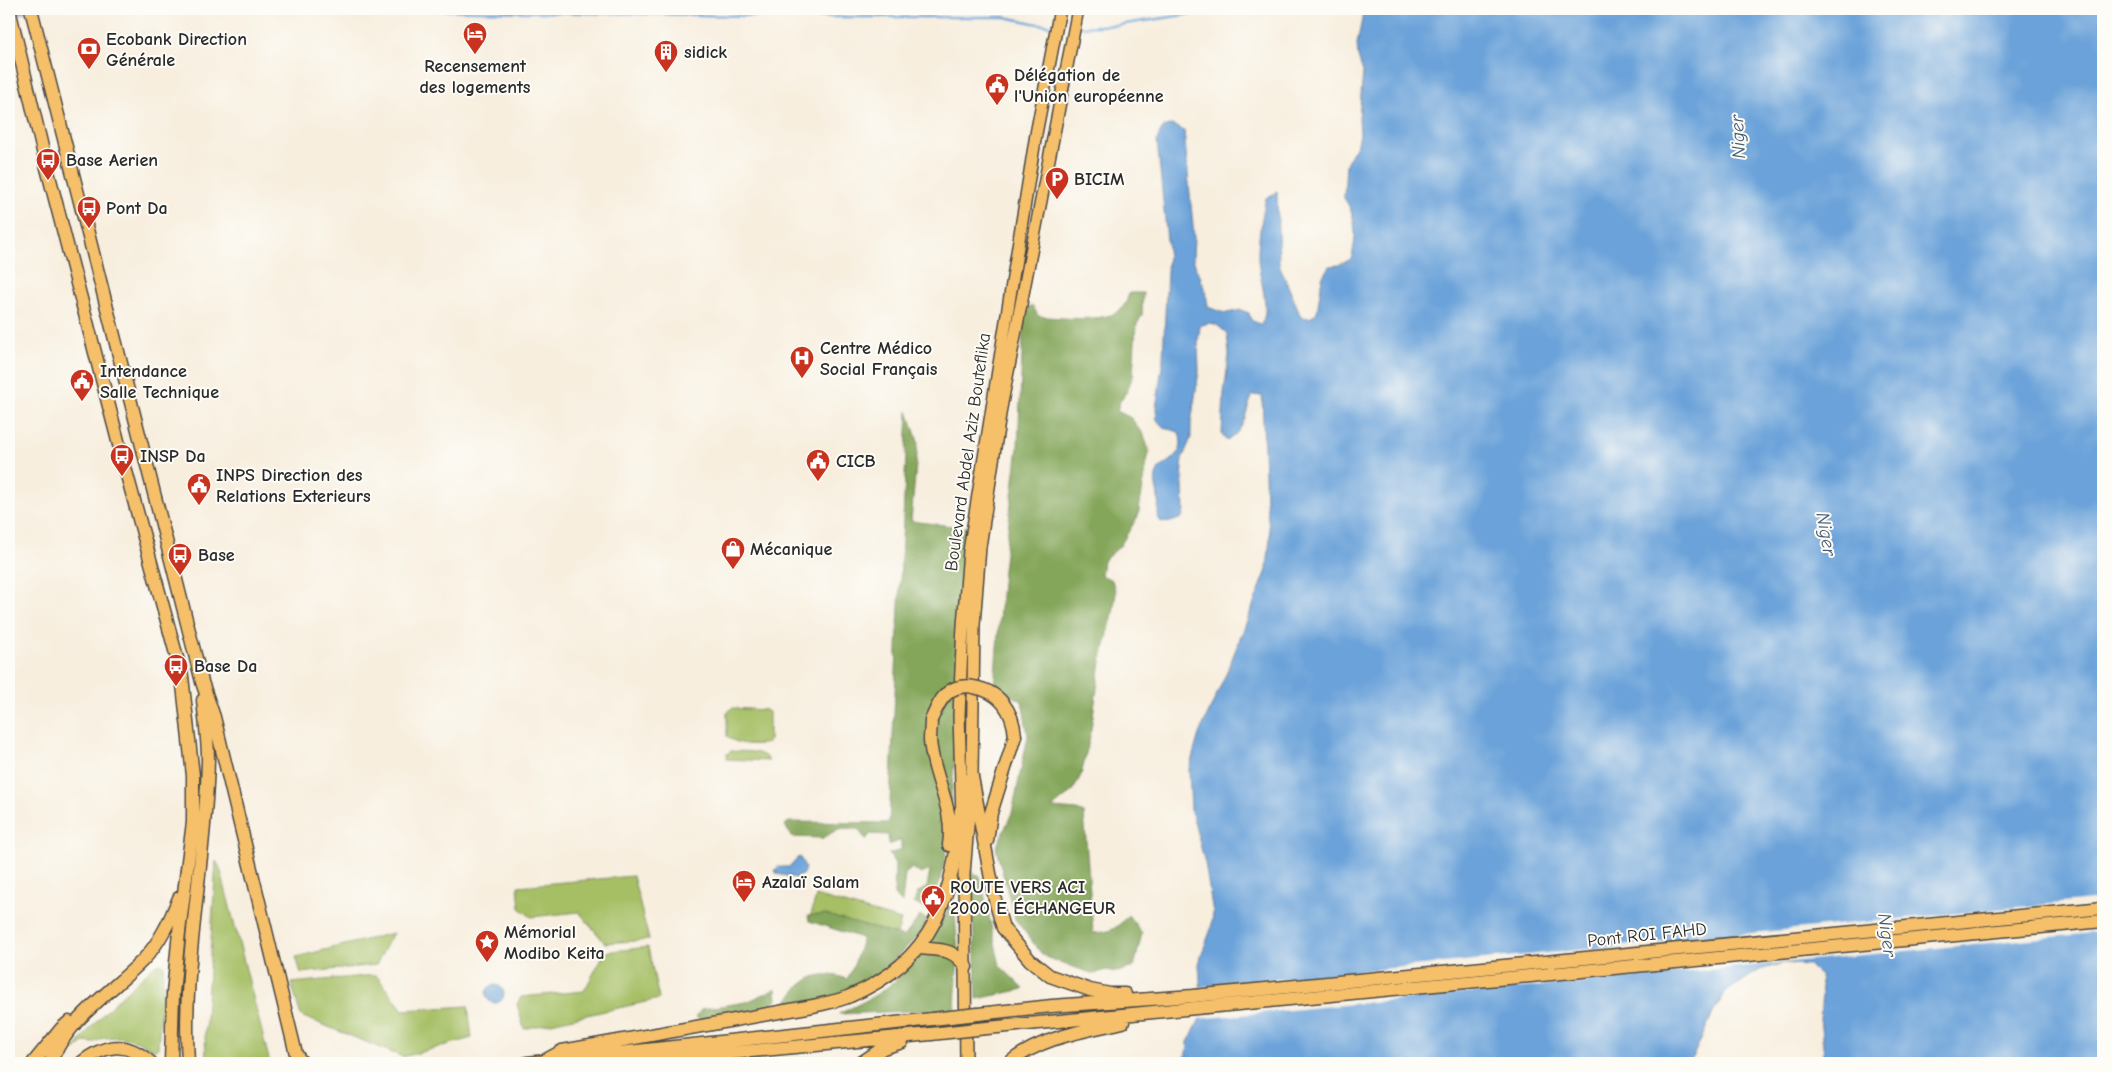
<svg xmlns="http://www.w3.org/2000/svg" width="2112" height="1072" font-family="'Comic Neue',sans-serif">
  <style>
    .green { fill: #a6bf65; stroke: #687548 }
    .forest { fill: #84a65a; stroke: #586842 }
    .water { fill: #6ba2d9; stroke: #4b6682 }
    .pier { fill: #f7eede }
    .lines { fill: none; stroke-linecap: round; stroke-linejoin: round }
    .stream { stroke: #6ba2d9; stroke-width: 2.5 }
    .canal { stroke: #6ba2d9; stroke-width: 10 }
    .primary-casing { stroke: #4a4846; stroke-width: 14 }
    .trunk-casing { stroke: #4a4846; stroke-width: 15 }
    .primary { stroke: #f6c06b; stroke-width: 11 }
    .trunk { stroke: #f6c06b; stroke-width: 12 }
    .trunk-bridge-casing { stroke: #4a4846; stroke-width: 15; stroke-linecap: butt }
    .trunk-bridge { stroke: #f6c06b; stroke-width: 12 }
    .labels { text-anchor: middle; dominant-baseline: central; stroke-width: 4; stroke-linejoin: round; paint-order: stroke }
    .poi-label { font-size: 18px; font-weight: bold; fill: #2b2b2b; stroke: #fdfcf7; text-anchor: start }
    .street-label { font-size: 18px; fill: #2b2b2b; stroke: #fdfcf7 }
    .water-label { font-size: 19px; font-style: italic; fill: #455b71; stroke: #fdfcf7 }
  </style>
  <rect width="100%" height="100%" fill="#fdfcf7"/>
  <filter id="ink" filterUnits="userSpaceOnUse"><feTurbulence type="fractalNoise" baseFrequency=".02" numOctaves="2"/><feDisplacementMap in="SourceGraphic" scale="10" xChannelSelector="R" yChannelSelector="G"/><feConvolveMatrix kernelMatrix="1 2 1 2 8 2 1 2 1" color-interpolation-filters="sRGB"/></filter>
  <filter id="wash" filterUnits="userSpaceOnUse"><feTurbulence type="fractalNoise" baseFrequency=".0096" numOctaves="4" result="noise"/><feDisplacementMap in="SourceGraphic" scale="20" xChannelSelector="R" yChannelSelector="G"/><feGaussianBlur stdDeviation="1.12" result="paint"/><feColorMatrix in="noise" values="0 0 0 0 0 0 0 0 0 0 0 0 0 0 0 0 0 1.4 0 .05"/><feComposite in="paint" operator="in"/></filter>
  <g filter="url(#wash)">
    <rect width="100%" height="100%" fill="#f7eede"/>
    <!-- green -->
    <path class="green" d="M732,708L765,710L769,712V740L768,743C756,746 735,745 727,736V713Z
      M731,751C743,752 762,749 769,761L726,759L727,754Z
      M216,861L220,868L270,1063H206L205,1033Z
      M633,876L649,940L605,943L579,912L531,917L520,908L518,886Z
      M816,896L901,920L895,942L810,918Z
      M393,933L376,965L301,973L296,957Z
      M648,947L659,999L524,1029L517,1004L521,997L584,991L605,952Z
      M161,963L164,966L158,1048L154,1050L138,1041L121,1037L103,1038L93,1043L84,1042L73,1051C95,1018 126,992 155,965Z
      M376,975L403,1010L468,1006L472,1038L403,1057L301,1016L291,983Z"/>
    <!-- forest -->
    <path class="forest" d="M1129,293H1143L1142,315L1136,326L1133,375L1127,391L1120,401L1117,411L1131,418L1144,435L1149,451L1138,516L1120,546L1103,561L1101,575L1112,580L1116,593L1113,614L1101,661L1090,736L1081,775L1073,791L1052,808L1077,810L1084,813L1093,933C1110,933 1118,928 1128,915L1142,933L1134,967L1117,972L1106,970L1094,974L1048,958L1041,953L1015,919L996,848L1012,813L1028,736L1022,701L994,686L1003,570L1018,447L1024,308L1033,306L1038,316C1056,318 1102,322 1117,312C1124,308 1127,301 1129,293Z
      M908,411L918,442L911,521L968,528L954,766L946,854L933,908L925,909L914,903L917,893L927,887L930,870L921,874L912,868L905,874L902,903L894,895L895,864L889,854L901,850V840L889,845L888,835L870,834L866,840L858,829H838L823,838L791,837L785,825L789,822L889,823Z
      M971,872L980,876L1000,966L1024,989L977,999Z
      M954,900L958,953L955,1009L839,1014C859,1004 882,994 898,978C921,956 938,927 954,900Z
      M824,914C850,923 878,928 904,937L920,916L927,919L922,932L872,981L849,992L796,1008L787,1001C804,977 819,969 847,979C855,966 858,952 862,938L809,921L808,916Z
      M776,989L777,1000L764,1009L700,1020L696,1017L702,1009L746,1002Z
      M826,1057V1063H705Z"/>
    <!-- water -->
    <path class="water" d="M1364,9H2103V1063H1825L1820,1019L1822,993L1820,976L1809,965L1784,963L1760,970L1726,992L1713,1013L1690,1063H1186L1188,1042L1202,1015L1199,964L1202,953L1211,929L1213,913L1205,863L1191,810L1189,769L1199,734L1226,674L1267,570L1270,536L1266,502L1262,396L1253,395C1243,415 1248,427 1227,441L1222,434L1224,393L1229,355L1227,334C1218,325 1213,320 1200,326L1198,342L1199,371L1191,423V438L1182,459L1184,511L1182,518C1173,521 1165,526 1158,519C1158,512 1159,505 1158,499C1158,491 1154,484 1156,476C1160,457 1188,464 1179,432L1164,428L1157,420L1156,409L1163,359L1168,250L1157,141C1163,123 1169,121 1184,131L1194,236L1193,259L1206,293L1208,307L1221,312L1227,313L1241,310L1249,313L1251,320L1259,324L1262,323C1271,306 1258,276 1258,257C1258,237 1262,217 1266,198L1277,192L1279,264L1301,317L1310,318L1317,312L1322,278L1329,266L1339,265L1351,259C1357,239 1357,216 1344,198L1346,164L1358,143L1360,134L1359,118L1363,72L1358,57L1357,44Z
      M800,857L805,868L803,874L796,878L777,874L775,870L778,867H789L797,858Z
      M486 994a9 9 0 1 1 18 0a9 9 0 1 1-18 0Z"/>
    <!-- pier -->
    <path class="pier" d="M2103,899V932L1197,1019L1199,1014L1198,987Z"/>
    <g class="lines">
      <!-- stream -->
      <path class="stream" d="M373,9L802,17H1005L1033,23L1053,26
        M1079,27L1118,25L1224,9
        M1184,1063L1186,1055"/>
      <!-- canal -->
      <path class="canal" d="M9,12L21,9"/>
    </g>
  </g>
  <g filter="url(#ink)">
    <g class="lines">
      <defs>
        <path id="primary" d="M962,819L959,715L963,625L969,551L1036,134L1060,9
          M966,1063L964,874L972,777L974,625L980,547L1001,408L1078,9"/>
        <path id="trunk" d="M9,9L47,168L124,464L182,676L193,776V822L179,932L173,993L171,1063
          M31,9L202,682L214,717L296,1054L302,1063
          M931,720C931,727 930,734 930,740C932,776 955,807 949,845
          M972,777L995,900L1003,928L1030,960L1050,976L1090,990L1110,994H1125
          M987,841L991,813L1015,736
          M919,948C941,950 953,948 966,967
          M978,1014L1052,1006L1193,996L2103,908
          M977,1029L2103,921
          M544,1061L562,1051L813,1006C825,1003 839,1001 850,996C936,960 953,895 961,810
          M33,1063L61,1029L69,1022
          M50,1063C68,1019 110,993 142,961C160,943 170,920 179,898
          M81,1063C106,1043 127,1041 151,1063
          M188,1063C182,960 206,862 208,760C208,740 205,720 203,700
          M527,1063L932,1019
          M626,1063L931,1034
          M861,1063L883,1048L902,1042
          M1009,1063C1041,1037 1084,1031 1123,1022"/>
      </defs>
      <!-- primary casing -->
      <use href="#primary" class="primary-casing"/>
      <!-- trunk casing -->
      <use href="#trunk" class="trunk-casing"/>
      <!-- primary -->
      <use href="#primary" class="primary"/>
      <!-- trunk -->
      <use href="#trunk" class="trunk"/>
      <defs>
        <path id="trunk-bridge" d="M931,720C936,710 940,698 950,691C956,687 967,685 973,687C999,691 1013,710 1015,736
          M932,1019L978,1014
          M931,1034L977,1029"/>
      </defs>
      <!-- trunk-bridge casing -->
      <use href="#trunk-bridge" class="trunk-bridge-casing"/>
      <!-- trunk-bridge -->
      <use href="#trunk-bridge" class="trunk-bridge"/>
    </g>
  </g>
  <!-- icons -->
  <defs>
    <symbol id="hotel-pin" viewBox="-11 -11 22 30"><path d="M0 17L-7.5 6A9.5 9.5 0 1 1 7.5 6Z" fill="#c8321e" stroke="#fdfcf7"/><path d="M-6-4.5h1.5V1H6V5H4.5V3h-9V5H-6ZM-4 0a1.8 1.8 0 1 1 3.6 0ZM.5 0V-2.5h3Q6-2.5 6 0Z" fill="#fff"/></symbol>
    <symbol id="bank-pin" viewBox="-11 -11 22 30"><path d="M0 17L-7.5 6A9.5 9.5 0 1 1 7.5 6Z" fill="#c8321e" stroke="#fdfcf7"/><path d="M-6-4H6V4H-6ZM0-2.3a2.3 2.3 0 1 0 0 4.6a2.3 2.3 0 1 0 0-4.6Z" fill="#fff"/></symbol>
    <symbol id="building-pin" viewBox="-11 -11 22 30"><path d="M0 17L-7.5 6A9.5 9.5 0 1 1 7.5 6Z" fill="#c8321e" stroke="#fdfcf7"/><path d="M-4-6H4V6H1V3H-1V6H-4ZM-2.5-4.3h1.7v1.8h-1.7ZM.8-4.3h1.7v1.8H.8ZM-2.5-1h1.7V.8h-1.7ZM.8-1h1.7V.8H.8Z" fill="#fff"/></symbol>
    <symbol id="civic-pin" viewBox="-11 -11 22 30"><path d="M0 17L-7.5 6A9.5 9.5 0 1 1 7.5 6Z" fill="#c8321e" stroke="#fdfcf7"/><path d="M-.6-6.5H3V-4.5H.6V-3L4-1V1h2V6H-6V1h2V-1L-.6-3ZM-1.2 2.5V6h2.4V2.5Z" fill="#fff"/></symbol>
    <symbol id="bus-pin" viewBox="-11 -11 22 30"><path d="M0 17L-7.5 6A9.5 9.5 0 1 1 7.5 6Z" fill="#c8321e" stroke="#fdfcf7"/><path d="M-5-6H5V4H4V6H2V4H-2V6H-4V4H-5ZM-3.5-4V0h7V-4ZM-3.5 1.2v1.5H-2V1.2ZM2 1.2v1.5H3.5V1.2Z" fill="#fff"/></symbol>
    <symbol id="parking-pin" viewBox="-11 -11 22 30"><path d="M0 17L-7.5 6A9.5 9.5 0 1 1 7.5 6Z" fill="#c8321e" stroke="#fdfcf7"/><path d="M-3.5-5.5H1a3.5 3.5 0 0 1 0 7H-1V5.5H-3.5ZM-1-3.4V-.6H.8a1.4 1.4 0 0 0 0-2.8Z" fill="#fff"/></symbol>
    <symbol id="hospital-pin" viewBox="-11 -11 22 30"><path d="M0 17L-7.5 6A9.5 9.5 0 1 1 7.5 6Z" fill="#c8321e" stroke="#fdfcf7"/><path d="M-5-5h3v3.5h4V-5h3V5h-3V1.5h-4V5h-3Z" fill="#fff"/></symbol>
    <symbol id="shop-pin" viewBox="-11 -11 22 30"><path d="M0 17L-7.5 6A9.5 9.5 0 1 1 7.5 6Z" fill="#c8321e" stroke="#fdfcf7"/><path d="M-5-2.5h2.3a2.7 3.5 0 0 1 5.4 0H5L5.5 6h-11ZM-1.5-2.5h3a1.5 2.3 0 0 0-3 0Z" fill="#fff"/></symbol>
    <symbol id="sight-pin" viewBox="-11 -11 22 30"><path d="M0 17L-7.5 6A9.5 9.5 0 1 1 7.5 6Z" fill="#c8321e" stroke="#fdfcf7"/><path d="M0-6L1.8-2.2L6-1.7L2.9 1.2L3.7 5.4L0 3.3L-3.7 5.4L-2.9 1.2L-6-1.7L-1.8-2.2Z" fill="#fff"/></symbol>
  </defs>
  <g fill-rule="evenodd">
    <use href="#hotel-pin" x="461" y="20" width="28" height="38"/>
    <use href="#bank-pin" x="75" y="35" width="28" height="38"/>
    <use href="#building-pin" x="652" y="38" width="28" height="38"/>
    <use href="#civic-pin" x="983" y="71" width="28" height="38"/>
    <use href="#bus-pin" x="34" y="146" width="28" height="38"/>
    <use href="#parking-pin" x="1043" y="165" width="28" height="38"/>
    <use href="#bus-pin" x="75" y="194" width="28" height="38"/>
    <use href="#hospital-pin" x="788" y="344" width="28" height="38"/>
    <use href="#civic-pin" x="68" y="367" width="28" height="38"/>
    <use href="#bus-pin" x="108" y="442" width="28" height="38"/>
    <use href="#civic-pin" x="804" y="447" width="28" height="38"/>
    <use href="#civic-pin" x="185" y="471" width="28" height="38"/>
    <use href="#shop-pin" x="719" y="535" width="28" height="38"/>
    <use href="#bus-pin" x="166" y="541" width="28" height="38"/>
    <use href="#bus-pin" x="162" y="652" width="28" height="38"/>
    <use href="#hotel-pin" x="730" y="868" width="28" height="38"/>
    <use href="#civic-pin" x="919" y="883" width="28" height="38"/>
    <use href="#sight-pin" x="473" y="928" width="28" height="38"/>
  </g>
  <g class="labels">
    <!-- poi labels -->
    <g class="poi-label">
      <text x="106" y="39">Ecobank Direction<tspan x="106" dy="21">Générale</tspan></text>
      <text x="684" y="52">sidick</text>
      <text x="475" y="66" text-anchor="middle">Recensement<tspan x="475" dy="21">des logements</tspan></text>
      <text x="1014" y="75">Délégation de<tspan x="1014" dy="21">l'Union européenne</tspan></text>
      <text x="66" y="160">Base Aerien</text>
      <text x="1074" y="179">BICIM</text>
      <text x="106" y="208">Pont Da</text>
      <text x="820" y="348">Centre Médico<tspan x="820" dy="21">Social Français</tspan></text>
      <text x="100" y="371">Intendance<tspan x="100" dy="21">Salle Technique</tspan></text>
      <text x="140" y="456">INSP Da</text>
      <text x="836" y="461">CICB</text>
      <text x="216" y="475">INPS Direction des<tspan x="216" dy="21">Relations Exterieurs</tspan></text>
      <text x="750" y="549">Mécanique</text>
      <text x="198" y="555">Base</text>
      <text x="194" y="666">Base Da</text>
      <text x="762" y="882">Azalaï Salam</text>
      <text x="950" y="887">ROUTE VERS ACI<tspan x="950" dy="21">2000 E ÉCHANGEUR</tspan></text>
      <text x="504" y="932">Mémorial<tspan x="504" dy="21">Modibo Keita</tspan></text>
    </g>
    <!-- street labels -->
    <g class="street-label">
      <text transform="translate(968 452) rotate(-82)">Boulevard Abdel Aziz Bouteflika</text>
      <text transform="translate(1647 935) rotate(-6)">Pont ROI FAHD</text>
    </g>
    <!-- water labels -->
    <g class="water-label">
      <text transform="translate(1738 137) rotate(-93)">Niger</text>
      <text transform="translate(1826 534) rotate(80)">Niger</text>
      <text transform="translate(1887 935) rotate(82)">Niger</text>
    </g>
  </g>
  <!-- margin -->
  <rect width="2112" height="1072" fill="none" stroke="#fdfcf7" stroke-width="30"/>
</svg>
